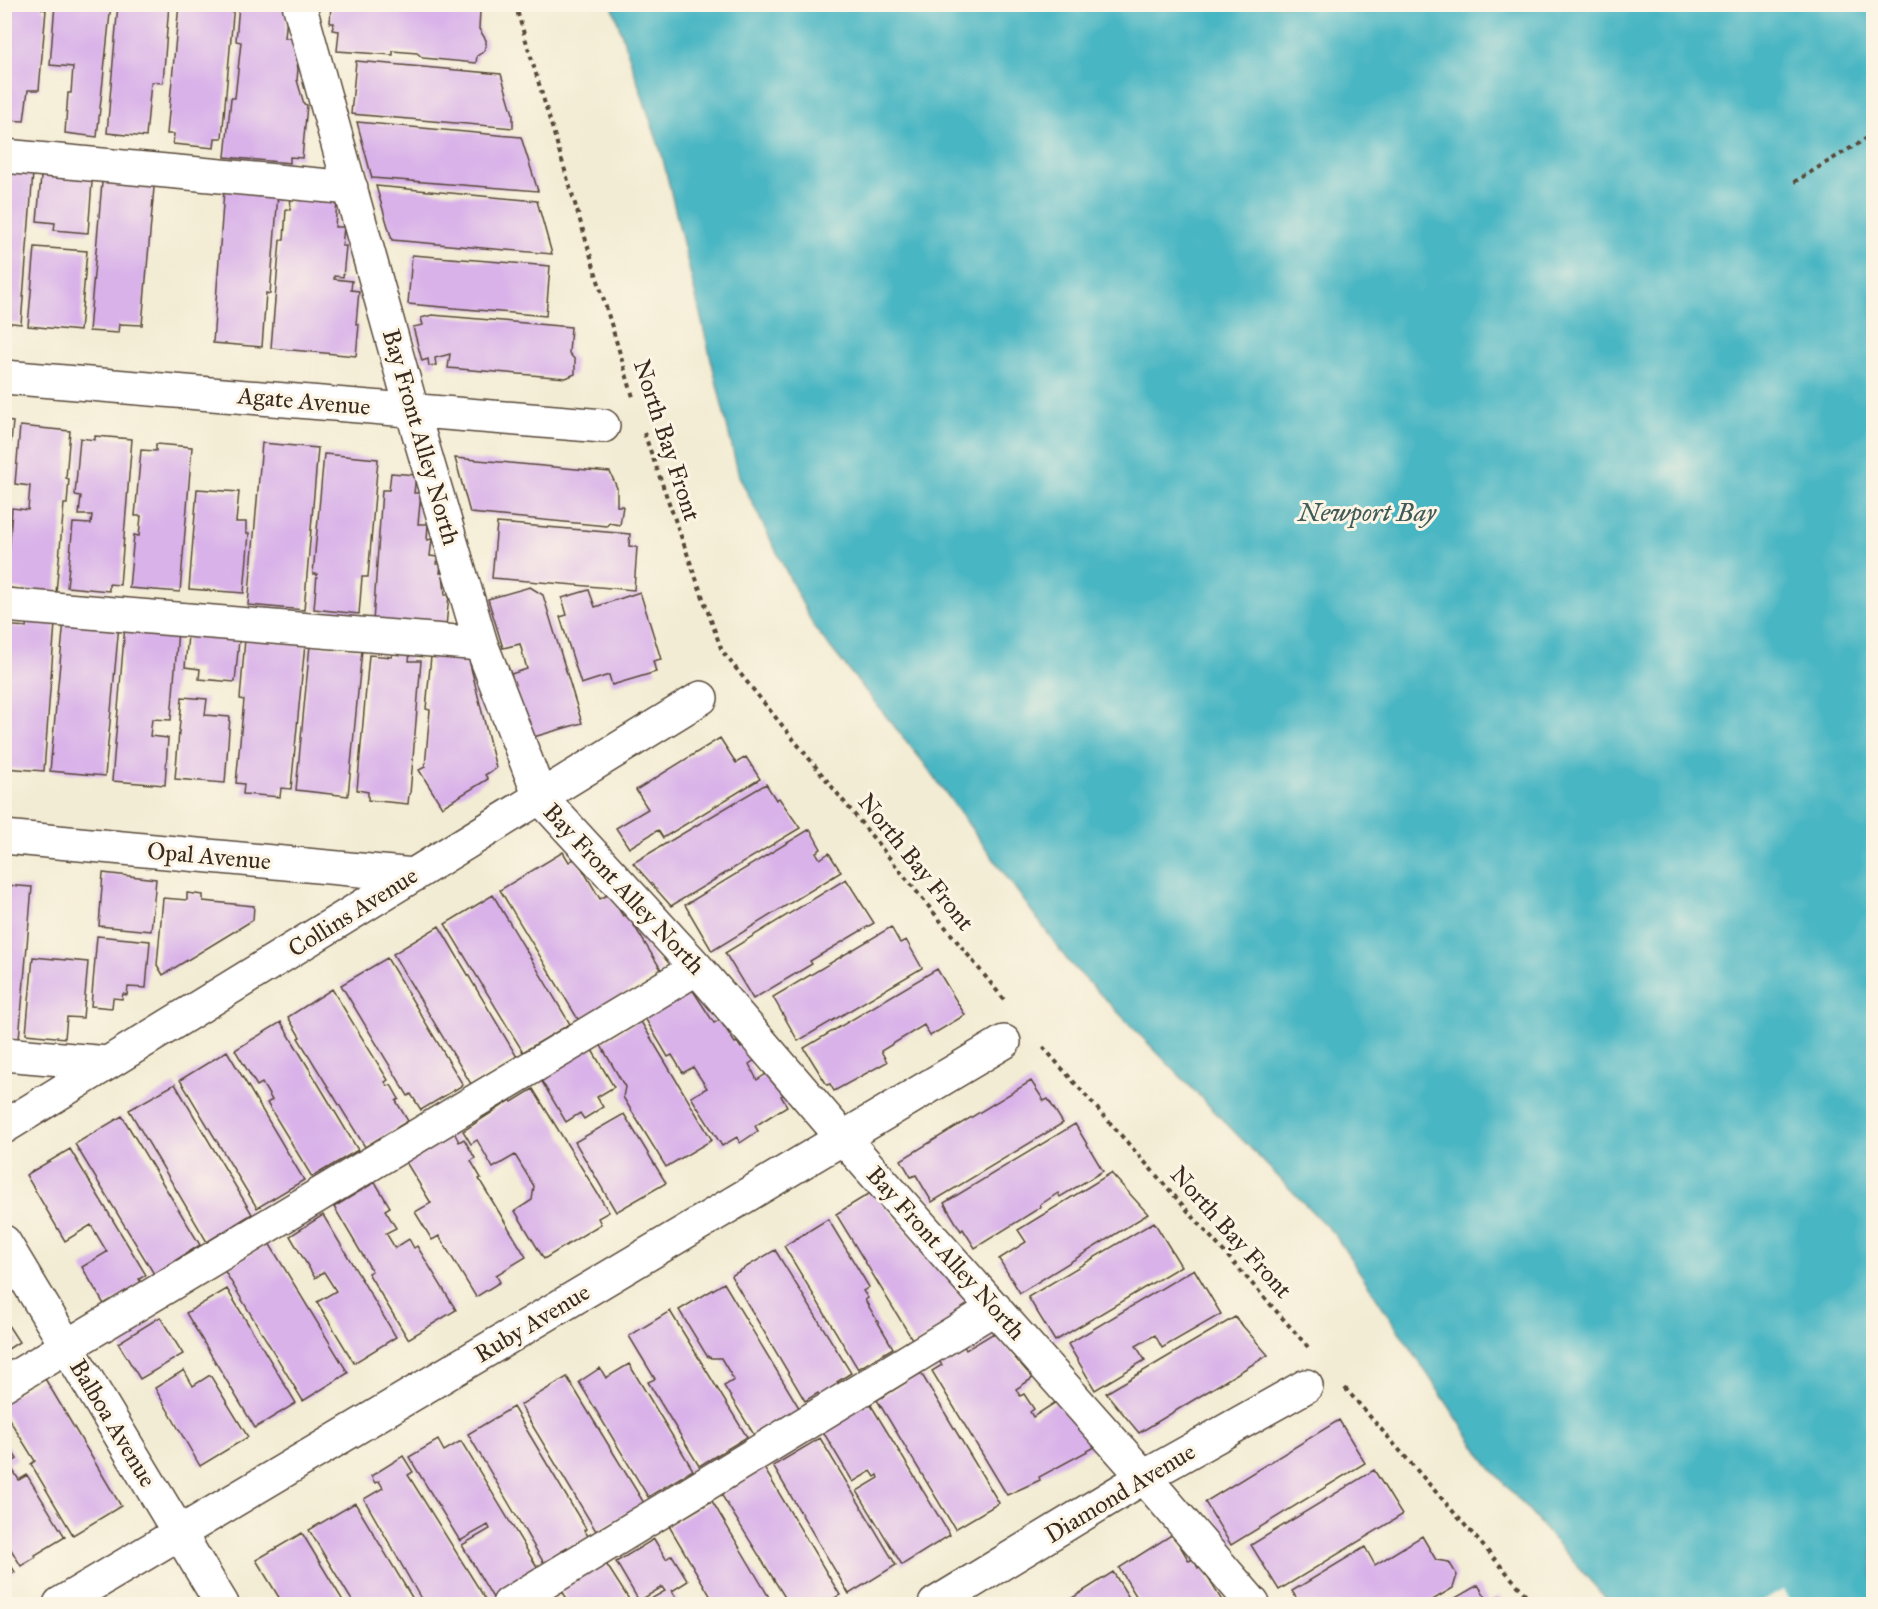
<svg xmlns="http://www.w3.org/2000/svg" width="1878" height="1609" font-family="'IM FELL Great Primer',serif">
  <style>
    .water { fill: #48b6c3; stroke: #427070; stroke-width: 1.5 }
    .pier { fill: #f3ecd4 }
    .building { fill: #d9b2e9 }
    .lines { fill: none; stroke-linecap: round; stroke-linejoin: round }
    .minor-casing { stroke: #574739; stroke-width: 36 }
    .path { stroke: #574739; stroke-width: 4; stroke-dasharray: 4.5 4.5; stroke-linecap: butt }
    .minor { stroke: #fff; stroke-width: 33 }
    .labels { text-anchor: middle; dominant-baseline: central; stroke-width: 6; stroke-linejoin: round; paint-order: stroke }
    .street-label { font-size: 24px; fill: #3b2a1e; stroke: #fcf5e5 }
    .water-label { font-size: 26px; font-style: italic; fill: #405b58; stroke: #fcf5e5 }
  </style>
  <rect width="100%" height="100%" fill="#fcf5e5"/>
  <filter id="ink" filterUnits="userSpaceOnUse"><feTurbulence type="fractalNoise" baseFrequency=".0167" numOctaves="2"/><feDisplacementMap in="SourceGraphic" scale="12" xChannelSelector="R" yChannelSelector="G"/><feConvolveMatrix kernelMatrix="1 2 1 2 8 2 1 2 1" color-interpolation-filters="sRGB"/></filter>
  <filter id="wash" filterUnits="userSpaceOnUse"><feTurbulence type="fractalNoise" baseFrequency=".008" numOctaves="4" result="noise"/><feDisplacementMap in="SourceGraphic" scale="24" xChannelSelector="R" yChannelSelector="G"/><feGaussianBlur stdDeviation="1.35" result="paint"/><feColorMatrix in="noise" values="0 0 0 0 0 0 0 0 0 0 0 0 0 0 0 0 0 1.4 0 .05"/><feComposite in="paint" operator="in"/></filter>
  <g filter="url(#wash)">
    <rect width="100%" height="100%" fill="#f3ecd4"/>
    <!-- water -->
    <path class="water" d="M612,5H1873V1604H1611L1488,1465L1335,1235L1068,961L924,763L814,627L739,476L662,155Z"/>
    <!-- pier -->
    <path class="pier" d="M1783,1590L1792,1604H1758Z"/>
    <g id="blocks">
      <!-- building -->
      <path class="building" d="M55,4H111L97,137L65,133L68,93H71L73,67L50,65Z
        M118,4H169L163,83L151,82L146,137L107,133Z
        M179,4H234L222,138H215L214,148L173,144L174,134H167Z
        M239,4H288L285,38H292L298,69L297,80L304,104L307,105L302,158L290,157V163L225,157L231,98H235L241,42L236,41Z
        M331,4H410L480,11L479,29L486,40V46L483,52L477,56L476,63L423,58L417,53L393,51V55L337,51L339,31L332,30L334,23H330Z
        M4,5H43L42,9L46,10L39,90H28L24,121L4,120Z
        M356,61L501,74L513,114V128L351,114Z
        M357,122L521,137L538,191L372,178Z
        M42,166L93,170L88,233L54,230L55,223L37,221Z
        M4,171L33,173L21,324L4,322Z
        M103,171L155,176L142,325L119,324L118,333L89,331Z
        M376,186L537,201L552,254L392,240Z
        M224,190L278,194L270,294L266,293L262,347L213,343Z
        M291,196L337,201L335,227H344L342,246H346L343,277L334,276V279L352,281L351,290L359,291L356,324L359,325L356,356L271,348L280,240H284L286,209L290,210Z
        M35,247L87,251L80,331L28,326Z
        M412,255L550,266L546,316L408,304Z
        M432,315L571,327L569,353L575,360V374L566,378L448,368L450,354L435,358L436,365L429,366L428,359L422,361L413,327L423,325L421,318Z
        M5,421L13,422L11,442L5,441Z
        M20,426L70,431L66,478L69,479L67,504H64L56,593L7,588L12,508L28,510L30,486L15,484Z
        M95,436L132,439L120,585L109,584V591L67,587L73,523L91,524L92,515H79L81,496L75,495L80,438L95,440Z
        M262,443L318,448L304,610L248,605Z
        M156,444L192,447L180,592L129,588L134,535L139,536L141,516H135L141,450L156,451Z
        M324,454L378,459L368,577H362L359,614L314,609L317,574H313Z
        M455,458L610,472L617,488V506H623L620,525L609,523L607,526L470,513Z
        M391,473L416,475L414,493H421L418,524H428L427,540L432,539L430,556L437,557L436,564H441L440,573H443L445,595H449L446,627L373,622L382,490H389Z
        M197,489L239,492L236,522H246V533H249L244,593L189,589Z
        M497,523L630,534L629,546L637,547L634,590L492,578Z
        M530,587L543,595L582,723L530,738L511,674L527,669L520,644L503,648L488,599Z
        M589,590L595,607L640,592L661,659L653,661L656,672L612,685L609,675L581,684L560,617L567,615L562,598Z
        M27,620L55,623L44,771L4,768V625L26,627Z
        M64,620L119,625L105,776L50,771Z
        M125,625L178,630L171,720L152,719L150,736L168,738L165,785L112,781Z
        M188,635L239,640L235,682L199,679L200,669L185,667Z
        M245,639L305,644L291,789L281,788L280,797L243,794L244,784L236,783L244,700L240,699Z
        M310,645L362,650L348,796L296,790Z
        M393,652L410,653L409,661H421L410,794H409L408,804L368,800V792L357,790L369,655L392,657Z
        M431,656L469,660L496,768L485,775L488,779L442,807L419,770L425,767L430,710L426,709Z
        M182,697L207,699L205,715L230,717L225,783L175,779Z
        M720,738L736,763L746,757L760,779L663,838L658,830L629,848L616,828L648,809L636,790Z
        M766,784L776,800L779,798L800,828L671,906L633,863Z
        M810,829L821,849L816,852L820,859L829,853L841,872L712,951L685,905Z
        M563,852L569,862L576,858L600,899L609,894L623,916L627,914L662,971L579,1021L500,890Z
        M103,873L156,879L151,931L99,926Z
        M846,879L874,923L810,961L812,964L753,999L725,953Z
        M4,885L32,887L19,1039L4,1037Z
        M187,893L203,895V901L254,906L253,920L163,975L157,965L163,898L187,900Z
        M493,895L570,1024L523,1052L445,924Z
        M439,926L517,1057L471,1084L393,954Z
        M891,927L900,943L906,940L922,968L798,1041L773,997Z
        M97,936L150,941L146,988L128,987L127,995L123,994L122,999L113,998L112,1008L91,1006Z
        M33,957L88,962L83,1018L67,1017L65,1038L26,1034Z
        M387,958L463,1085L421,1110L411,1094L408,1096L341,985Z
        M937,969L965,1015L930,1036L924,1025L881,1051L887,1062L834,1091L830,1084L827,1085L804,1048Z
        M332,989L388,1080L385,1082L388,1086L391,1085L399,1099L396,1101L408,1121L365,1147L298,1038L300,1037L288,1017Z
        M692,989L714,1023L720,1020L735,1043L737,1042L741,1048L746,1045L755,1060L749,1064L757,1080L769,1072L783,1095L781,1096L787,1106L755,1126L758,1131L740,1143L737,1137L722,1146L691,1097L707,1088L693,1067L683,1073L672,1055L668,1057L645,1018Z
        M640,1020L712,1140L666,1167L623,1097L625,1087L600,1044Z
        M281,1022L358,1150L312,1177L267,1103L272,1100L262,1083L257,1086L235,1050Z
        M589,1045L614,1087L597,1097L603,1107L584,1119L580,1113L566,1122L538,1075Z
        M227,1051L304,1180L257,1208L180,1080Z
        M1031,1081L1044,1101L1048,1099L1063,1123L932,1202L916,1175L911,1177L901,1160Z
        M175,1084L252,1214L207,1242L129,1110Z
        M533,1089L609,1212L598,1218L601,1224L544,1259L515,1211L532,1200L534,1186L515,1155L493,1168L477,1140L471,1144L463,1131L511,1100L512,1102Z
        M624,1114L666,1183L616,1212L575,1142Z
        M122,1116L200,1245L154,1274L75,1144Z
        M1075,1124L1103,1171L1060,1197L1058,1193L1040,1205L1041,1207L975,1248L963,1229L961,1231L944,1203Z
        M453,1130L459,1142L464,1139L475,1158L471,1161L481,1178L479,1179L526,1257L496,1275L500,1282L476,1297L439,1236L432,1240L415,1212L431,1203L404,1159Z
        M70,1149L146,1275L139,1279L142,1284L105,1306L82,1267L107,1252L91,1225L65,1241L26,1175Z
        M1111,1173L1148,1214L1020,1293L999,1259L1026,1242L1018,1230Z
        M375,1182L390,1207L385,1210L396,1228L386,1233L395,1248L409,1239L414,1248L417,1246L456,1310L408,1339L368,1273L372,1271L334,1207Z
        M872,1192L975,1308L915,1344L836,1214Z
        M323,1215L396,1337L354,1363L317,1302L336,1291L324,1272L315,1278L290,1236Z
        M828,1219L869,1287L863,1291L868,1298L865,1300L893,1348L858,1369L784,1246Z
        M1154,1222L1181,1266L1055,1341L1028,1297Z
        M269,1243L348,1373L303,1401L224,1270Z
        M775,1250L851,1373L837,1382L839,1384L820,1396L818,1393L805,1401L731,1276Z
        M1194,1269L1221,1314L1162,1348L1155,1335L1136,1346L1145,1360L1095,1390L1068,1344Z
        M724,1283L801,1411L756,1438L724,1386L734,1380L721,1358H711L707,1356L679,1310Z
        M227,1289L296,1403L255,1428L186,1313Z
        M670,1311L747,1437L699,1466L648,1382L655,1379L629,1336Z
        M160,1317L183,1354L140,1379L118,1343Z
        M1235,1317L1268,1355L1139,1433L1106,1393Z
        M4,1319L19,1342L5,1351L8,1355L4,1358Z
        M994,1333L1033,1378L1016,1389L1020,1396L1024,1394L1034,1409L1030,1412L1033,1417L1056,1402L1095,1447L1039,1477L1040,1480L1007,1495L932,1371L942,1365L939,1361L964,1346L966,1350Z
        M629,1364L693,1470L648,1497L579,1382L600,1368L606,1378Z
        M184,1370L193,1386L210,1375L248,1437L200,1466L155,1388Z
        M921,1373L999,1503L955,1529L877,1400Z
        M44,1377L121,1506L73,1535L31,1464L35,1461L4,1411V1401Z
        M567,1377L644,1503L596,1531L520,1405Z
        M869,1402L950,1535L902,1565L857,1491L879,1478L878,1475L875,1477L871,1471L853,1482L822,1430Z
        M513,1407L586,1529L584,1530L589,1537L568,1550L567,1547L562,1550L564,1554L545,1565L468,1434Z
        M1339,1420L1365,1463L1231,1545L1205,1502Z
        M820,1438L896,1565L849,1594L773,1466Z
        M4,1439L17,1459L9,1464L19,1480L27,1475L65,1537L35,1555L36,1557L21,1566L4,1538Z
        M438,1440L444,1451L461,1441L539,1570L493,1598L462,1545L490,1529L488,1525L460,1541L409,1457Z
        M403,1456L413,1472L408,1475L486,1600L479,1604H424L364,1499L383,1488L379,1481L375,1483L371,1476Z
        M764,1468L840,1595L824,1604H789L721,1494Z
        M1374,1470L1402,1515L1279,1590L1251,1545Z
        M712,1501L773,1604H715L669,1526Z
        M355,1503L416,1604H354L309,1530Z
        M302,1533L345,1604H283L256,1560Z
        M1173,1534L1189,1561L1193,1559L1198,1568L1201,1566L1224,1604H1141L1119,1568Z
        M1422,1536L1436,1560L1449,1562L1457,1575L1453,1588L1426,1604H1300L1292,1591L1365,1547L1375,1565Z
        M654,1539L666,1559L672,1555L688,1581L672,1591L680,1604H642L665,1591L662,1587L639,1601L616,1562Z
        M4,1554L15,1572L4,1578Z
        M605,1562L632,1604H570L561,1589Z
        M1113,1572L1133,1604H1072L1069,1600Z
        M1478,1585L1489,1602L1499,1596L1504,1604H1445Z"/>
    </g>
  </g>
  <g filter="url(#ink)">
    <use href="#blocks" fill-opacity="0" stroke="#574739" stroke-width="1.5"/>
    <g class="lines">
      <defs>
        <path id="minor" d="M299,4L412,410L481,644L540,797L697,968L843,1138L1144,1477L1253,1604
          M4,156L351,188
          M4,377L603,426
          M4,605L481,644
          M4,837L414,875
          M4,1054L108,1063
          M4,1127L701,698
          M4,1242L222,1604
          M4,1384L697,968
          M60,1604L1004,1042
          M509,1604L995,1308
          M935,1604L1144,1477L1306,1386"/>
      </defs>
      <!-- minor casing -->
      <use href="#minor" class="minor-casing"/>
      <!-- path -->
      <path class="path" d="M515,4L633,397
        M1794,182L1874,134
        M644,433L722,651L1006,1002
        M1043,1047L1308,1347
        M1345,1388L1534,1604"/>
      <!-- minor -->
      <use href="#minor" class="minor"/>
    </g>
  </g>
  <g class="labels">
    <!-- street labels -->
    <g class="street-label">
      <text transform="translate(304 401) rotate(5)">Agate Avenue</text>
      <text transform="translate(421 437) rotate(74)">Bay Front Alley North</text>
      <text transform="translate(667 440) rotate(72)">North Bay Front</text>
      <text transform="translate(209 856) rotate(5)">Opal Avenue</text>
      <text transform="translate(916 862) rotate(51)">North Bay Front</text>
      <text transform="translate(624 889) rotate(47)">Bay Front Alley North</text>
      <text transform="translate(353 912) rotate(-32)">Collins Avenue</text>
      <text transform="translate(1231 1232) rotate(48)">North Bay Front</text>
      <text transform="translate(946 1253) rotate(48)">Bay Front Alley North</text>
      <text transform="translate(532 1323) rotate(-31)">Ruby Avenue</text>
      <text transform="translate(113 1423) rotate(59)">Balboa Avenue</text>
      <text transform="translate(1120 1493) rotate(-31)">Diamond Avenue</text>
    </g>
    <!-- water labels -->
    <g class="water-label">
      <text x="1367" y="512">Newport Bay</text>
    </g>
  </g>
  <!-- margin -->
  <rect width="1878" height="1609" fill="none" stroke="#fcf5e5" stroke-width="24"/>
</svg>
